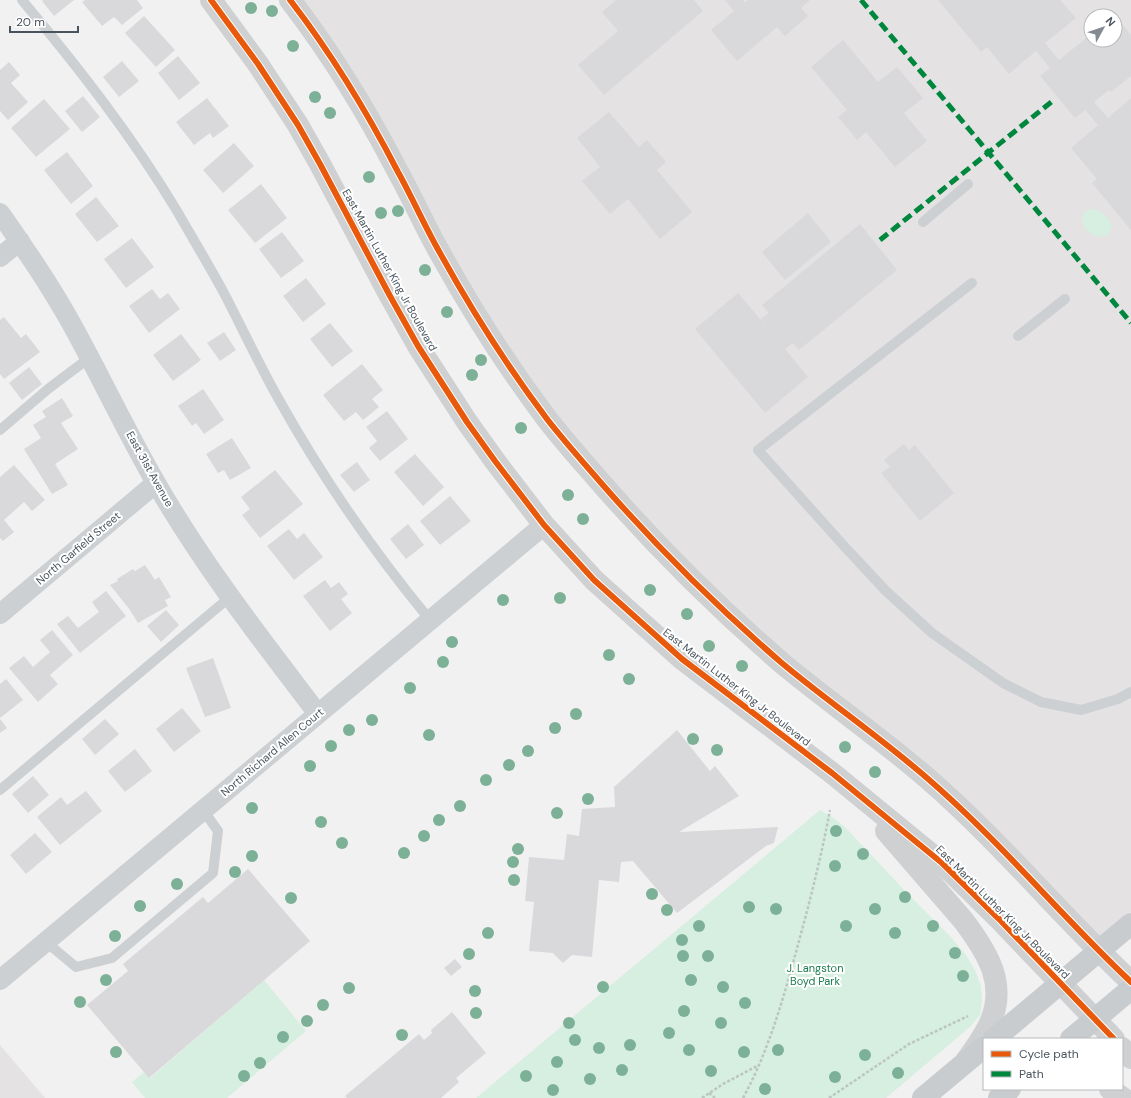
<svg xmlns="http://www.w3.org/2000/svg" width="1131" height="1098" font-family="'DM Sans',sans-serif">
  <style>
    .education { fill: #e4e2e3; fill-rule: evenodd }
    .green { fill: #d7efe1 }
    .building { fill: #d9d9db }
    .lines { fill: none; stroke-linecap: round; stroke-linejoin: round }
    .path { stroke: #bbc6c2; stroke-width: 2.5; stroke-dasharray: 3 2; stroke-linecap: butt }
    .service { stroke: #cdd0d2; stroke-width: 10 }
    .minor { stroke: #cdd0d2; stroke-width: 20 }
    .secondary { stroke: #ced0d2; stroke-width: 22 }
    .primary { stroke: #c9cccf; stroke-width: 22 }
    .quiet { stroke: #00873e; stroke-width: 5; stroke-dasharray: 10 5; stroke-linecap: butt }
    .cycleway-casing { stroke: #fff; stroke-width: 8 }
    .cycleway { stroke: #e8590c; stroke-width: 6 }
    .tree { fill: #7cb198 }
    .labels { text-anchor: middle; dominant-baseline: central; stroke-width: 4; stroke-linejoin: round; paint-order: stroke }
    .street-label { font-size: 11px; fill: #49535d; stroke: #fff }
    .park-label { font-size: 11px; fill: #1b7d4f; stroke: #fff }
  </style>
  <rect width="100%" height="100%" fill="#f2f1f1"/>
  <!-- education -->
  <path class="education" d="M290,0H1131V924L1098,951L826,698L570,448ZM1091,16H1115V40H1091Z
    M0,1045L45,1098H0Z"/>
  <!-- green -->
  <path class="green" d="M1090,209C1102,209 1107,216 1112,226L1108,235L1101,237L1093,235L1085,229L1082,220L1084,213Z
    M820,810L834,818L846,828L908,894L951,937L966,955L975,970L981,986L982,1001L980,1015L970,1027L886,1098H476Z
    M264,980L306,1031L227,1098H145L132,1082L144,1072L150,1078Z"/>
  <!-- building -->
  <path class="building" d="M43,0H74L54,16L42,1Z
    M85,0H137L143,8L122,25L114,17L102,26L82,2Z
    M616,0H694L703,11L604,95L578,65L618,31L602,12Z
    M725,0H743L745,2L748,0H810L801,8L808,16L785,36L777,27L737,61L711,30L734,11Z
    M938,0H1060L1076,18L1045,43L1059,60L1091,34V40H1115V15L1131,35V76L1111,92L1109,90L1094,102L1108,118L1131,98V230L1092,183L1097,179L1071,148L1098,125L1085,110L1075,118L1040,76L1050,68L1036,51L1009,74L987,47L981,52Z
    M144,16L175,50L156,67L125,33Z
    M843,40L878,82L897,67L923,98L904,113L927,141L895,167L866,132L857,140L838,117L847,110L811,67Z
    M178,56L200,83L179,100L158,73Z
    M122,61L139,81L119,97L103,77Z
    M9,62L20,75L11,83L28,102L8,120L0,111V70Z
    M83,96L100,117L82,132L65,111Z
    M207,98L229,126L213,138L210,133L194,145L176,122Z
    M44,99L70,129L36,157L11,128Z
    M609,112L639,147L647,140L666,162L657,170L692,212L660,239L628,199L610,214L582,181L600,167L577,138Z
    M234,143L254,166L223,193L203,170Z
    M67,152L93,186L71,204L44,170Z
    M261,184L287,218L255,243L228,210Z
    M96,197L119,226L97,242L75,214Z
    M808,213L831,242L785,280L762,252Z
    M860,224L897,270L799,350L793,343L785,349L808,377L765,413L695,329L738,293L767,327L761,319L769,313L762,305Z
    M282,232L304,261L281,278L259,249Z
    M132,238L154,267L126,288L104,259Z
    M306,278L326,304L303,322L283,296Z
    M152,289L160,299L168,293L180,309L149,333L129,306Z
    M4,317L21,338L26,334L40,352L4,379L0,374V320Z
    M330,323L353,351L332,367L310,339Z
    M224,332L236,350L220,361L207,343Z
    M181,334L201,360L173,381L153,355Z
    M362,364L383,390L372,399L379,407L363,420L356,412L344,421L323,395Z
    M29,367L42,384L22,400L9,383Z
    M203,389L224,420L204,434L196,423L192,426L178,406Z
    M62,398L73,416L61,423L78,449L55,464L68,485L52,494L24,449L41,438L33,425L46,417L42,411Z
    M387,411L408,439L380,461L369,448L377,441L366,427Z
    M232,438L251,468L230,480L224,470L218,473L206,454Z
    M904,444L909,450L915,445L954,493L920,521L881,473L890,467L884,460Z
    M415,454L444,487L423,506L394,472Z
    M357,462L370,480L354,492L340,475Z
    M14,465L45,500L32,511L24,502L4,520L14,532L3,541L0,538V477Z
    M275,470L303,504L260,538L242,515L250,509L241,497Z
    M450,496L471,521L440,545L420,521Z
    M408,524L424,545L406,559L390,539Z
    M289,529L297,539L304,533L323,557L294,580L267,546Z
    M145,565L155,580L159,577L171,597L165,600L168,606L138,623L130,610L110,585L118,581L117,579L133,569L135,571Z
    M325,580L331,588L339,582L348,594L341,599L352,613L330,631L303,596Z
    M106,591L126,616L80,653L57,624L68,616L78,628L99,612L92,602Z
    M166,610L179,625L161,642L147,626Z
    M52,630L73,655L50,675L58,684L38,702L9,668L24,656L33,667L50,652L40,640Z
    M213,658L231,708L205,717L186,668Z
    M6,679L23,700L0,718V684Z
    M182,708L201,731L174,752L156,729Z
    M0,719L7,728L0,733Z
    M105,719L119,734L95,755L82,739Z
    M677,730L710,771L715,766L739,796L679,832L778,827L774,843L766,846L677,913L633,861L621,862L619,882L599,880L592,957L572,955L563,963L553,953L529,951L534,902L525,901L529,857L564,860L567,834L579,836L582,809L615,807L614,787Z
    M135,749L152,771L125,792L108,771Z
    M33,776L49,795L28,813L12,794Z
    M86,791L102,811L60,845L37,817L61,797L67,805Z
    M35,833L52,852L26,874L10,855Z
    M248,869L310,941L149,1078L87,1005L128,971L123,964L203,897L208,903Z
    M455,959L462,967L451,976L444,968Z
    M452,1012L486,1053L456,1078L459,1082L441,1098H347L345,1096L419,1034L424,1040L432,1033L431,1030Z"/>
  <g class="lines">
    <!-- path -->
    <path class="path" d="M709,1093L715,1098
      M702,1098L723,1084L759,1065
      M743,1098C768,1052 782,1003 796,952C809,905 821,858 830,810
      M829,1098L909,1044L968,1016"/>
    <!-- service -->
    <path class="service" d="M22,0C78,67 132,136 177,211C193,239 210,267 225,295C243,330 259,364 278,398C322,477 373,551 430,620
      M923,222L968,184
      M972,283L758,450L844,546L886,591L932,633L1003,683L1041,702L1081,710L1118,699L1131,692
      M1018,336L1065,299
      M0,430L48,389L89,358
      M0,790L230,597
      M46,942L76,967L112,958L213,873L218,831L203,810"/>
    <!-- minor -->
    <path class="minor" d="M0,213C25,249 50,285 71,323C100,375 126,431 156,483C203,565 261,639 318,714
      M0,257L20,241
      M0,614L156,483
      M0,980L544,525"/>
    <!-- secondary -->
    <path class="secondary" d="M211,0L258,64L298,125L320,164L390,296L418,346L467,422L495,461L544,525L594,580L682,659L832,773L942,863L999,919L1114,1039
      M290,0C331,53 367,112 398,172C413,199 425,227 440,253C472,311 507,366 547,419C564,441 583,462 602,484C658,548 718,608 783,664C830,703 881,738 927,778C1000,841 1061,916 1131,982
      M886,831L963,920C988,953 1009,986 988,1027C982,1039 974,1050 966,1061
      M1122,1048L1131,1058
      M1110,1089L1123,1098"/>
    <!-- primary -->
    <path class="primary" d="M994,1039L1131,924
      M1071,1039L1131,989
      M923,1098L984,1047
      M999,1098L1010,1089"/>
    <!-- quiet -->
    <path class="quiet" d="M861,0L1131,323
      M880,240L1055,99"/>
    <defs>
      <path id="cycleway" d="M211,0L258,64L298,125L320,164L390,296L418,346L467,422L495,461L544,525L594,580L682,659L832,773L942,863L999,919L1114,1039
        M290,0C331,53 367,112 398,172C413,199 425,227 440,253C472,311 507,366 547,419C564,441 583,462 602,484C658,548 718,608 783,664C830,703 881,738 927,778C1000,841 1061,916 1131,982"/>
    </defs>
    <!-- cycleway casing -->
    <use href="#cycleway" class="cycleway-casing"/>
    <!-- cycleway -->
    <use href="#cycleway" class="cycleway"/>
  </g>
  <!-- trees -->
  <g class="tree">
    <circle cx="251" cy="8" r="6"/>
    <circle cx="272" cy="11" r="6"/>
    <circle cx="293" cy="46" r="6"/>
    <circle cx="315" cy="97" r="6"/>
    <circle cx="330" cy="113" r="6"/>
    <circle cx="369" cy="177" r="6"/>
    <circle cx="398" cy="211" r="6"/>
    <circle cx="381" cy="213" r="6"/>
    <circle cx="425" cy="270" r="6"/>
    <circle cx="447" cy="312" r="6"/>
    <circle cx="481" cy="360" r="6"/>
    <circle cx="472" cy="375" r="6"/>
    <circle cx="521" cy="428" r="6"/>
    <circle cx="568" cy="495" r="6"/>
    <circle cx="583" cy="519" r="6"/>
    <circle cx="650" cy="590" r="6"/>
    <circle cx="560" cy="598" r="6"/>
    <circle cx="503" cy="600" r="6"/>
    <circle cx="687" cy="614" r="6"/>
    <circle cx="452" cy="642" r="6"/>
    <circle cx="709" cy="646" r="6"/>
    <circle cx="609" cy="655" r="6"/>
    <circle cx="443" cy="662" r="6"/>
    <circle cx="742" cy="666" r="6"/>
    <circle cx="629" cy="679" r="6"/>
    <circle cx="410" cy="688" r="6"/>
    <circle cx="576" cy="714" r="6"/>
    <circle cx="372" cy="720" r="6"/>
    <circle cx="555" cy="728" r="6"/>
    <circle cx="349" cy="730" r="6"/>
    <circle cx="429" cy="735" r="6"/>
    <circle cx="693" cy="739" r="6"/>
    <circle cx="331" cy="746" r="6"/>
    <circle cx="845" cy="747" r="6"/>
    <circle cx="717" cy="750" r="6"/>
    <circle cx="528" cy="751" r="6"/>
    <circle cx="509" cy="765" r="6"/>
    <circle cx="310" cy="766" r="6"/>
    <circle cx="875" cy="772" r="6"/>
    <circle cx="486" cy="780" r="6"/>
    <circle cx="588" cy="799" r="6"/>
    <circle cx="460" cy="806" r="6"/>
    <circle cx="252" cy="808" r="6"/>
    <circle cx="557" cy="813" r="6"/>
    <circle cx="439" cy="820" r="6"/>
    <circle cx="321" cy="822" r="6"/>
    <circle cx="836" cy="831" r="6"/>
    <circle cx="424" cy="836" r="6"/>
    <circle cx="342" cy="843" r="6"/>
    <circle cx="518" cy="849" r="6"/>
    <circle cx="404" cy="853" r="6"/>
    <circle cx="863" cy="854" r="6"/>
    <circle cx="252" cy="856" r="6"/>
    <circle cx="513" cy="862" r="6"/>
    <circle cx="835" cy="866" r="6"/>
    <circle cx="235" cy="872" r="6"/>
    <circle cx="514" cy="880" r="6"/>
    <circle cx="177" cy="884" r="6"/>
    <circle cx="652" cy="894" r="6"/>
    <circle cx="905" cy="897" r="6"/>
    <circle cx="291" cy="898" r="6"/>
    <circle cx="140" cy="906" r="6"/>
    <circle cx="749" cy="907" r="6"/>
    <circle cx="776" cy="909" r="6"/>
    <circle cx="875" cy="909" r="6"/>
    <circle cx="667" cy="910" r="6"/>
    <circle cx="699" cy="926" r="6"/>
    <circle cx="846" cy="926" r="6"/>
    <circle cx="933" cy="926" r="6"/>
    <circle cx="488" cy="933" r="6"/>
    <circle cx="895" cy="933" r="6"/>
    <circle cx="115" cy="936" r="6"/>
    <circle cx="682" cy="940" r="6"/>
    <circle cx="955" cy="953" r="6"/>
    <circle cx="469" cy="954" r="6"/>
    <circle cx="683" cy="956" r="6"/>
    <circle cx="708" cy="956" r="6"/>
    <circle cx="963" cy="976" r="6"/>
    <circle cx="106" cy="980" r="6"/>
    <circle cx="691" cy="980" r="6"/>
    <circle cx="603" cy="987" r="6"/>
    <circle cx="723" cy="987" r="6"/>
    <circle cx="349" cy="988" r="6"/>
    <circle cx="475" cy="991" r="6"/>
    <circle cx="80" cy="1002" r="6"/>
    <circle cx="745" cy="1003" r="6"/>
    <circle cx="323" cy="1005" r="6"/>
    <circle cx="684" cy="1011" r="6"/>
    <circle cx="476" cy="1013" r="6"/>
    <circle cx="307" cy="1021" r="6"/>
    <circle cx="569" cy="1023" r="6"/>
    <circle cx="721" cy="1023" r="6"/>
    <circle cx="669" cy="1033" r="6"/>
    <circle cx="402" cy="1035" r="6"/>
    <circle cx="283" cy="1037" r="6"/>
    <circle cx="575" cy="1040" r="6"/>
    <circle cx="630" cy="1045" r="6"/>
    <circle cx="599" cy="1048" r="6"/>
    <circle cx="689" cy="1050" r="6"/>
    <circle cx="778" cy="1050" r="6"/>
    <circle cx="116" cy="1052" r="6"/>
    <circle cx="744" cy="1052" r="6"/>
    <circle cx="865" cy="1055" r="6"/>
    <circle cx="557" cy="1062" r="6"/>
    <circle cx="260" cy="1063" r="6"/>
    <circle cx="622" cy="1070" r="6"/>
    <circle cx="711" cy="1071" r="6"/>
    <circle cx="898" cy="1073" r="6"/>
    <circle cx="244" cy="1076" r="6"/>
    <circle cx="526" cy="1076" r="6"/>
    <circle cx="835" cy="1077" r="6"/>
    <circle cx="590" cy="1079" r="6"/>
    <circle cx="765" cy="1089" r="6"/>
    <circle cx="553" cy="1090" r="6"/>
  </g>
  <g class="labels">
    <!-- street labels -->
    <g class="street-label">
      <text transform="translate(390 270) rotate(61)">East Martin Luther King Jr Boulevard</text>
      <text transform="translate(150 469) rotate(61)">East 31st Avenue</text>
      <text transform="translate(78 548) rotate(-40)">North Garfield Street</text>
      <text transform="translate(737 687) rotate(38)">East Martin Luther King Jr Boulevard</text>
      <text transform="translate(272 752) rotate(-40)">North Richard Allen Court</text>
      <text transform="translate(1003 912) rotate(45)">East Martin Luther King Jr Boulevard</text>
    </g>
    <!-- park labels -->
    <g class="park-label">
      <text x="815" y="968">J. Langston<tspan x="815" dy="13">Boyd Park</tspan></text>
    </g>
  </g>
  <!-- legend -->
  <rect x="983" y="1038" width="140" height="52" fill="#ffffff" stroke="#b6babe"/>
  <rect x="991" y="1051" width="20" height="6" fill="#e8590c" stroke="#b6babe"/>
  <text x="1019" y="1058" font-size="12" fill="#49535d">Cycle path</text>
  <rect x="991" y="1071" width="20" height="6" fill="#00873e" stroke="#b6babe"/>
  <text x="1019" y="1078" font-size="12" fill="#49535d">Path</text>
  <!-- north arrow -->
  <g transform="translate(1103 28) rotate(50)"><circle r="19" fill="#ffffff" stroke="#b6babe"/>
  <path d="M0-3L7 15L0 10L-7 15Z" fill="#848a91"/>
  <text y="-6" font-size="11" font-weight="bold" text-anchor="middle" fill="#49535d">N</text>
  </g>
  <!-- scale -->
  <path d="M10 26v6h68v-6" fill="none" stroke="#49535d" stroke-width="2"/>
  <text x="16" y="26" font-size="12" fill="#49535d" stroke="#ffffff" stroke-width="3" paint-order="stroke">20 m</text>
</svg>
